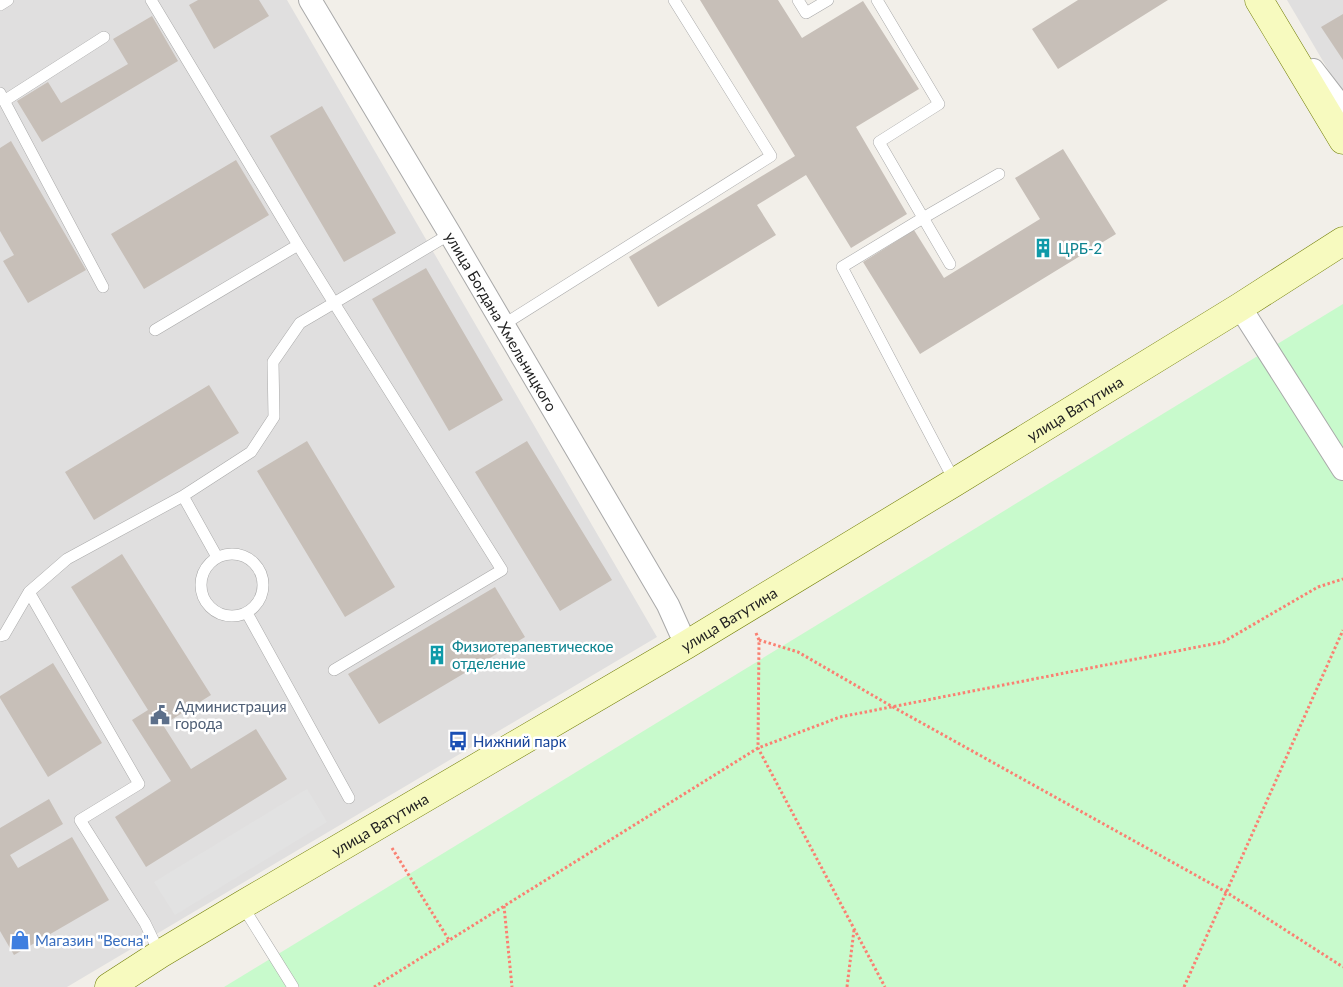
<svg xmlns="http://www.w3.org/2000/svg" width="1343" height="987" font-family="Lato,sans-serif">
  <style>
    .residential { fill: #e0dfdf }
    .park { fill: #c8facc }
    .parking { fill: #e2e2e2 }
    .building { fill: #c7bfb8 }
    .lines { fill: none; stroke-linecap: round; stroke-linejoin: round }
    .lane-casing { stroke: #a9a9a9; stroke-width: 12 }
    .street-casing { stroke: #a9a9a9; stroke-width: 24 }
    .secondary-casing { stroke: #707d05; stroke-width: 29 }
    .path { stroke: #fa8072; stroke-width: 3; stroke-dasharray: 2.5 2.5; stroke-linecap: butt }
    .lane { stroke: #fff; stroke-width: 11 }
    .street { stroke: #fff; stroke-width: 22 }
    .secondary { stroke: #f7fabf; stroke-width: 28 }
    .labels { text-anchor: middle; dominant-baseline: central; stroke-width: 5; stroke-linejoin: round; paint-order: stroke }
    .culture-label { font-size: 15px; fill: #0d838f; stroke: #fff; text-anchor: start }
    .street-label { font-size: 15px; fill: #222; stroke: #fff }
    .service-label { font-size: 15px; fill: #4e5e75; stroke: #fff; text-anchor: start }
    .transit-label { font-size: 15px; fill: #164399; stroke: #fff; text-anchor: start }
    .shop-label { font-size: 15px; fill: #366cbe; stroke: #fff; text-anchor: start }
  </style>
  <rect width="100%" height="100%" fill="#f2efe9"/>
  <!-- residential -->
  <path class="residential" d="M0,0H287L657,637L67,987H0Z
    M1287,0H1343V95Z"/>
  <!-- park -->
  <path class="park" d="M1343,304V987H224Z"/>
  <!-- parking -->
  <path class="parking" d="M307,789L327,822L175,915L154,882Z"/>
  <!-- building -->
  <path class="building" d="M198,0H259L269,16L214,49L189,5Z
    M700,0H778L802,38L863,1L919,89L856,127L907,214L851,248L806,175L757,205L776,235L658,307L629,257L795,156Z
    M1078,0H1168L1058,69L1032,29Z
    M1343,14V60L1321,27Z
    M152,16L178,61L42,142L17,101L48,82L61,103L128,64L113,39Z
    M322,106L396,233L344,262L270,136Z
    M11,141L86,270L28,303L3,261L14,255L0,231V148Z
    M1063,149L1116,234L920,354L863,262L914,230L944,278L1040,219L1015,178Z
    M236,160L269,215L144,289L111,234Z
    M426,268L503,400L449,431L372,299Z
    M209,385L239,433L94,520L65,472Z
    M307,441L395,587L345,617L257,471Z
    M527,441L612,580L560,611L475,472Z
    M122,554L211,695L163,725L191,769L256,729L287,779L146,867L115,817L171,781L132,720L148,710L71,587Z
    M495,587L525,637L379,724L348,674Z
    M53,663L102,743L48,777L0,698V696Z
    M49,799L63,824L10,855L18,868L72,837L109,900L14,955L0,931V828Z"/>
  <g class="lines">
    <defs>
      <path id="lane" d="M151,0L298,245L334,303L300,323L273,362L274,417L251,452L183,496L67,559L29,592L139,784L80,820L145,923L160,954
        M798,0L806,13L828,0
        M877,0L939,104L879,142L950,264
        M0,5L8,0
        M0,93L103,287
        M4,101L104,37
        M503,325L771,156L674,0
        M155,330L298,245
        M955,482L842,267L923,218L999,174
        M183,496L217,557
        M201 585a31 31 0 1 1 62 0a31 31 0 1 1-62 0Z
        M247,613L349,798
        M0,636L4,635L29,592
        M334,670L502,570L334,303L450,234
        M242,905L293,987"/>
      <g id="street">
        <path id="s1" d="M310,0L450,234L668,605L686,645"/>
        <path d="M1313,70L1343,109"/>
        <path d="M1240,307L1343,469"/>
      </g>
      <g id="secondary">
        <path d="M1259,0L1343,140"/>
        <path id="s2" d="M109,987L160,954L242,905L686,645L955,482L1240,307L1343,241"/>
      </g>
    </defs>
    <!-- lane casing -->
    <use href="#lane" class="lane-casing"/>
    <!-- street casing -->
    <use href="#street" class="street-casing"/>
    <!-- secondary casing -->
    <use href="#secondary" class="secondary-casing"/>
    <!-- path -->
    <path class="path" d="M756,633L759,640L758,748L885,987
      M759,640L798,652L893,707L1226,892L1343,967
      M392,848L449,940
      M504,906L512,987
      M374,987L758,748L840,717L1223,642L1318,587L1343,579
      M847,987L854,930
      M1184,987L1343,630"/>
    <!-- lane -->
    <use href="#lane" class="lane"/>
    <!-- street -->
    <use href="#street" class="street"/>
    <!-- secondary -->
    <use href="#secondary" class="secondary"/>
  </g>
  <!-- icons -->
  <defs>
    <symbol id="building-bare" viewBox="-9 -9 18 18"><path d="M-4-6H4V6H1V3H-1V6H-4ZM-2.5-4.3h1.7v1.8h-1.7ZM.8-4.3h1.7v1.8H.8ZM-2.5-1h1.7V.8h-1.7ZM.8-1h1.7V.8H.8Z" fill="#0f9aa8" stroke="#fff" stroke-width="2.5" paint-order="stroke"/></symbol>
    <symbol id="civic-bare" viewBox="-9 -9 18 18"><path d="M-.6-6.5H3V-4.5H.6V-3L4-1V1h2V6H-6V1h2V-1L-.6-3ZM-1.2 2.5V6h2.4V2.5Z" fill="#5c6f8a" stroke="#fff" stroke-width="2.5" paint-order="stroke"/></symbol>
    <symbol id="bus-bare" viewBox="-9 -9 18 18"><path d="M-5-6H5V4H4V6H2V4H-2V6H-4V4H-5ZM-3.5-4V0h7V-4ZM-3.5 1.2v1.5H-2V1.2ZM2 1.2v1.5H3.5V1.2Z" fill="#1a4fb4" stroke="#fff" stroke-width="2.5" paint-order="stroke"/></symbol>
    <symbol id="shop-bare" viewBox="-9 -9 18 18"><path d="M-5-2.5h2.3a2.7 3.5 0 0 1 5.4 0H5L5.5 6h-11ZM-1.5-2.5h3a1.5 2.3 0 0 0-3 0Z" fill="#3f7fe0" stroke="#fff" stroke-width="2.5" paint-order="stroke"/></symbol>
  </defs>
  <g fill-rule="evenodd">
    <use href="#building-bare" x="1029" y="234" width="28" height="28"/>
    <use href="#building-bare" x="423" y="641" width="28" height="28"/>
    <use href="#civic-bare" x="146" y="701" width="28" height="28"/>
    <use href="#bus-bare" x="444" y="727" width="28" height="28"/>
    <use href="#shop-bare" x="6" y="926" width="28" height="28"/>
  </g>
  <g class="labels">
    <!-- culture labels -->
    <g class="culture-label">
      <text x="1058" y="248">ЦРБ-2</text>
      <text x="452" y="646">Физиотерапевтическое<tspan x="452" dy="17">отделение</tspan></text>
    </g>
    <!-- street labels -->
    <g class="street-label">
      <text stroke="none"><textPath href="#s1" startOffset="374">улица Богдана Хмельницкого</textPath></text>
      <text stroke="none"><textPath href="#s2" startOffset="1126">улица Ватутина</textPath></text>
      <text stroke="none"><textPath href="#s2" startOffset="721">улица Ватутина</textPath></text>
      <text stroke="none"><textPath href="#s2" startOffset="316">улица Ватутина</textPath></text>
    </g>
    <!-- service labels -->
    <g class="service-label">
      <text x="175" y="706">Администрация<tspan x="175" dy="17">города</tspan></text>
    </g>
    <!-- transit labels -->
    <g class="transit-label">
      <text x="473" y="741">Нижний парк</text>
    </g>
    <!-- shop labels -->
    <g class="shop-label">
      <text x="35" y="940">Магазин "Весна"</text>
    </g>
  </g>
</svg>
